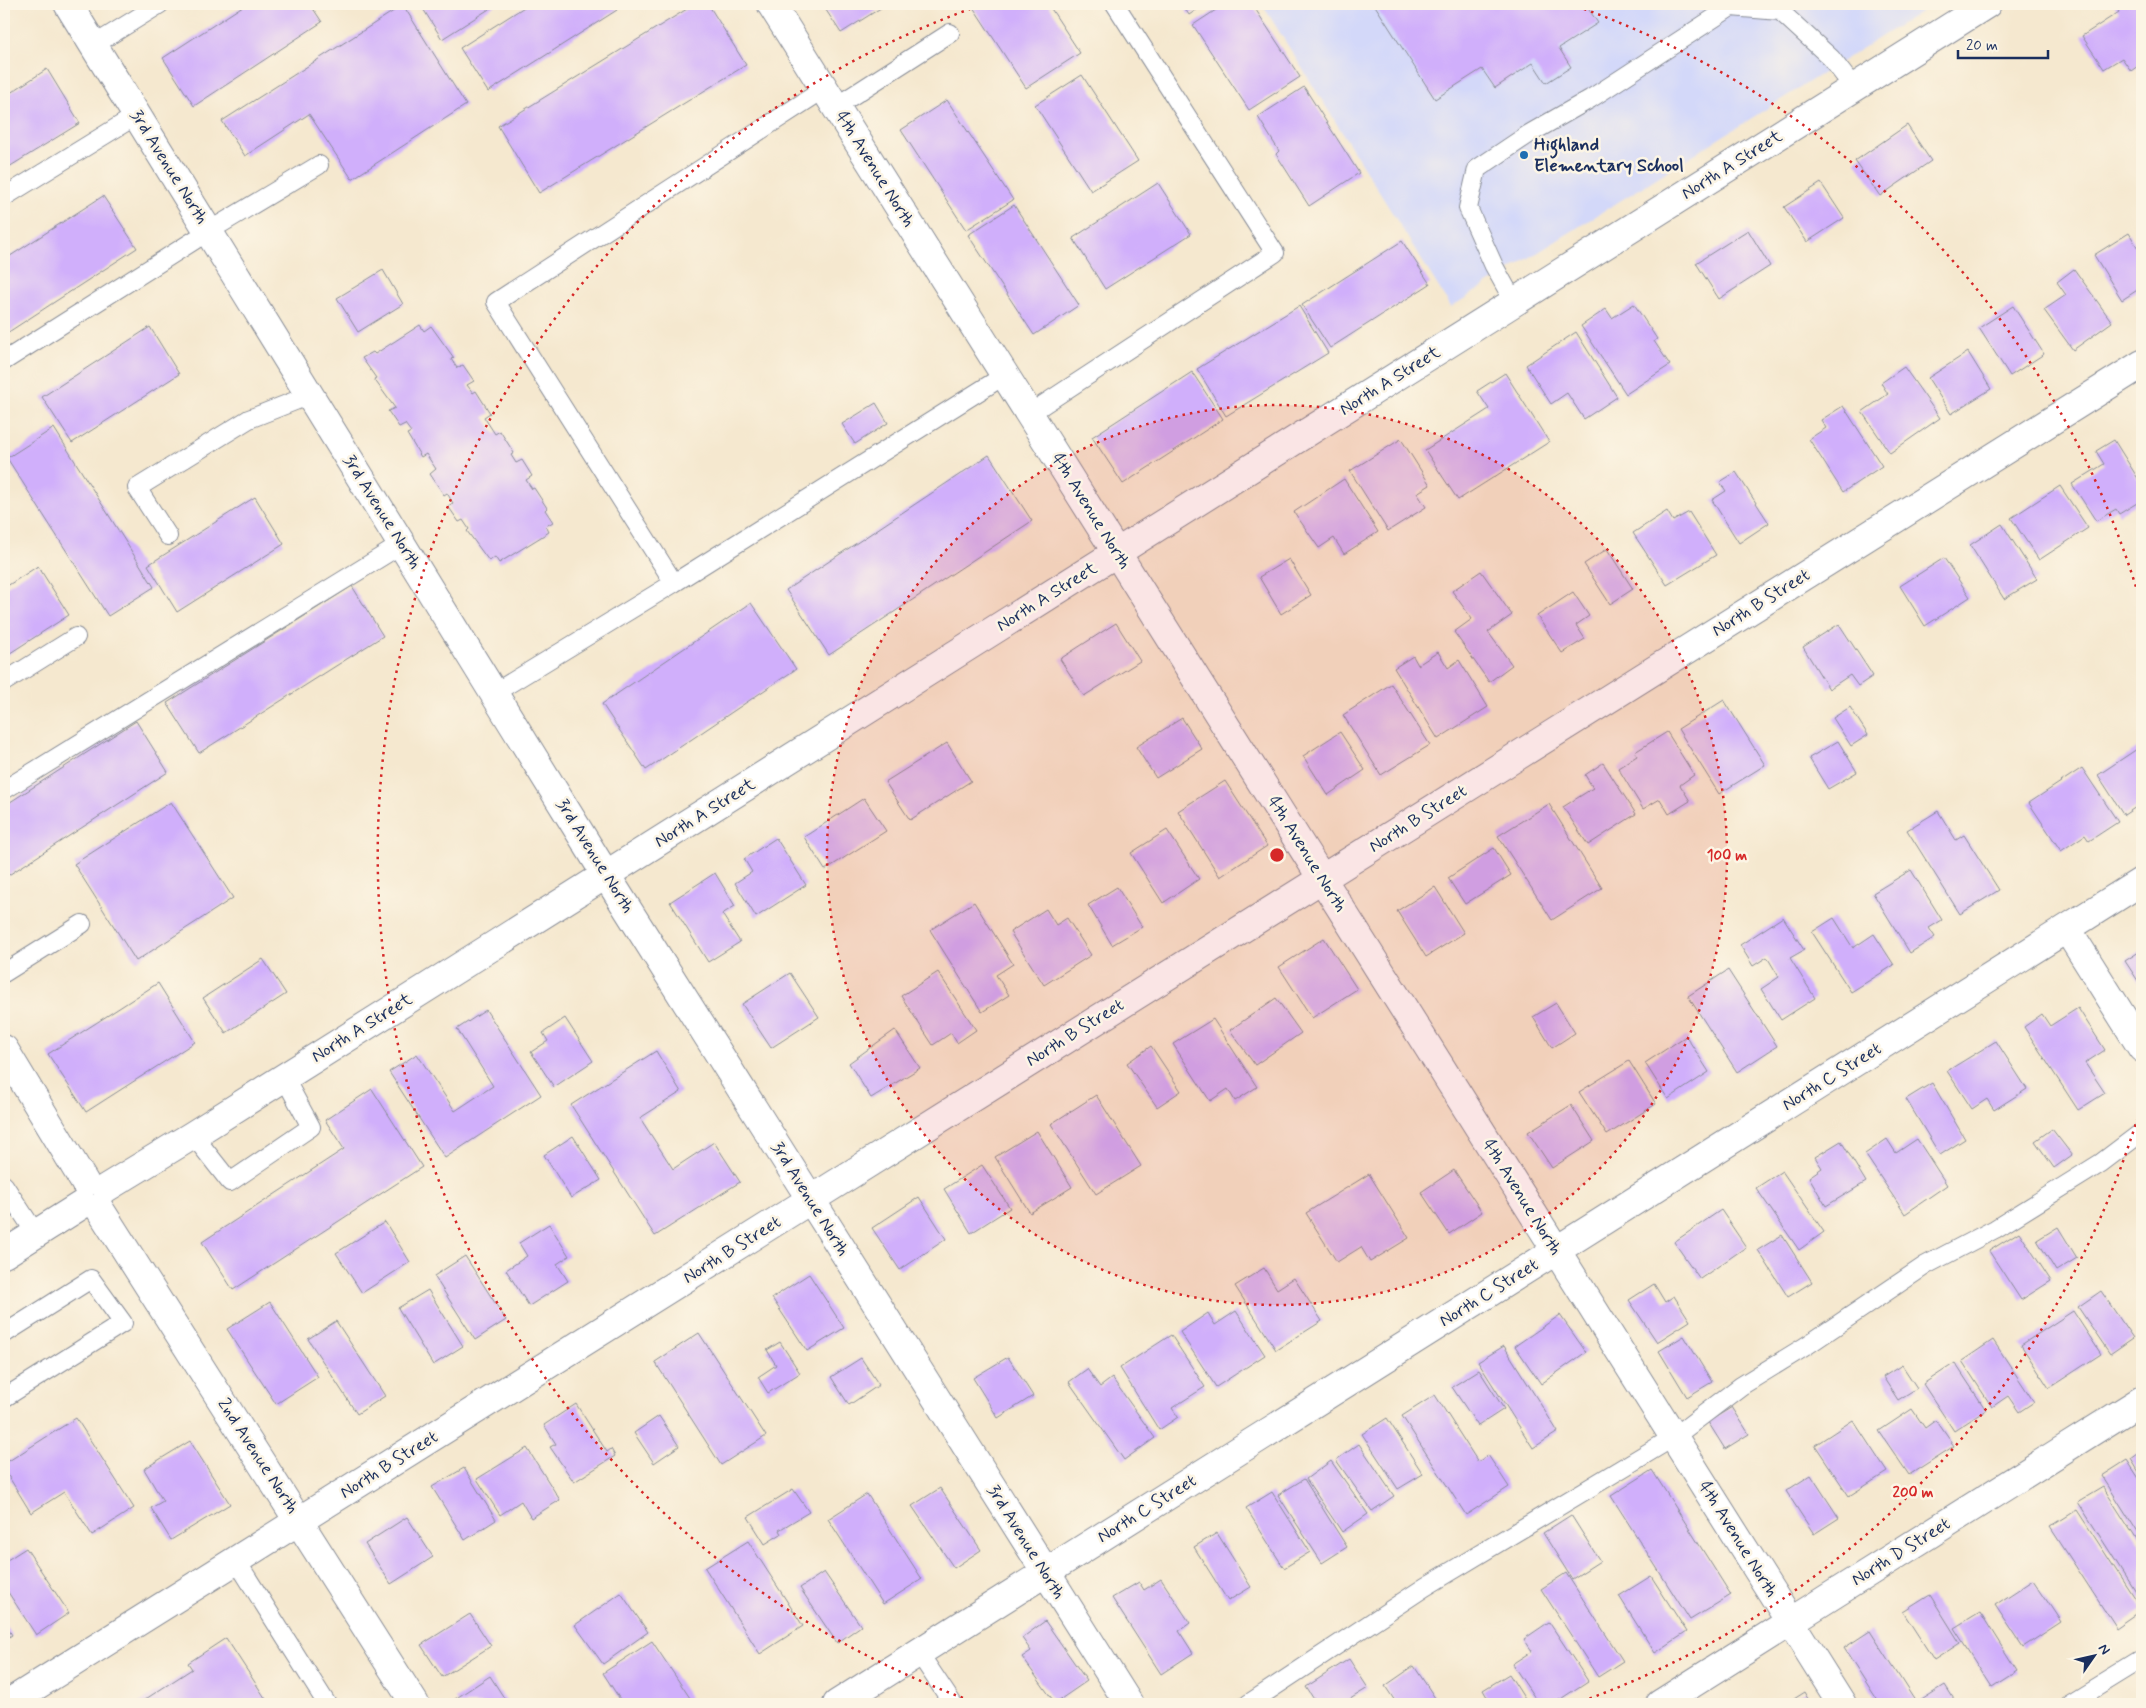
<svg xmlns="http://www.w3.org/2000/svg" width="2146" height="1708" font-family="Mynerve,sans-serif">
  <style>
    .built { fill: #d3d8f9 }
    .building { fill: #d0affb }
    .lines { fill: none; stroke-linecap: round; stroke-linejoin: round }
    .service-casing { stroke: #888c96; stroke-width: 20 }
    .minor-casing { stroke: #888c96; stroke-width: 30 }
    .tertiary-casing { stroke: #888c96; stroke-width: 30 }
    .service { stroke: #fff; stroke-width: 18 }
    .minor { stroke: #fff; stroke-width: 28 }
    .tertiary { stroke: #fff; stroke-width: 28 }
    .ring { fill: none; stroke: #d62828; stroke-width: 2.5; stroke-dasharray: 2.5 5 }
    .poi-dot { fill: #1f6fb2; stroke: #fcf5e5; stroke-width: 2 }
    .labels { text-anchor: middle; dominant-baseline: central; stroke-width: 5; stroke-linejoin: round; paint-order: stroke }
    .poi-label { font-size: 18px; font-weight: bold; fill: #1b2f5e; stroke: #fcf5e5; text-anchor: start }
    .street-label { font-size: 18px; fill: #1b2f5e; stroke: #fcf5e5 }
    .centre { fill: #d62828; stroke: #fcf5e5; stroke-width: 2.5 }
    .ring-label { font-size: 15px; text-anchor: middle; font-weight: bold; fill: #d62828; stroke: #fcf5e5; stroke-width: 5; stroke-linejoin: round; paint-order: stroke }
  </style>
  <rect width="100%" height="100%" fill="#fcf5e5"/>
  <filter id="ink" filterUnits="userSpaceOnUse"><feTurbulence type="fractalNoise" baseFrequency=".02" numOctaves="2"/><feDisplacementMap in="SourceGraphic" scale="10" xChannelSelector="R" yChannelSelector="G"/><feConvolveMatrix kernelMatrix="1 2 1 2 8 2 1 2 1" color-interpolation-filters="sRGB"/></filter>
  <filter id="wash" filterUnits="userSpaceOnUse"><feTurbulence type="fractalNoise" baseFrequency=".0096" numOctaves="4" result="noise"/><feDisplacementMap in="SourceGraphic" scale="20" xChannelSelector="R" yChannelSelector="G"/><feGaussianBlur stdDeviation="1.12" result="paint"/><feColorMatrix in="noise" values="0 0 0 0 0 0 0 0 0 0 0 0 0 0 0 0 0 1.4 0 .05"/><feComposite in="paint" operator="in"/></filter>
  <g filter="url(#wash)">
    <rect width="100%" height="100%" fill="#f5e8cf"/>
    <!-- built -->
    <path class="built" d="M1262,4H1933L1451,307Z"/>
    <g id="blocks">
      <!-- building -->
      <path class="building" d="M246,4H310L322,22L194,106L163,58Z
        M420,4H497L442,39Z
        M529,4H613L617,10L488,92L460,48Z
        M695,4H708L746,65L539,193L498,126Z
        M822,4H887L841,33Z
        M971,4H1048L1080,53L1026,88Z
        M1182,4H1205L1189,15Z
        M1225,4H1252L1300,77L1249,110L1193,25Z
        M1374,4H1585L1598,23L1559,48L1571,67L1546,83L1533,63L1495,88L1482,69L1435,99Z
        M2114,4H2142V63L2131,71L2122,58L2104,69L2082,36L2119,12Z
        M403,5L466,105L352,179L309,114L245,156L222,121Z
        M47,69L80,123L4,170V97Z
        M1082,75L1138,161L1091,191L1035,105Z
        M1304,87L1359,173L1309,206L1276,154L1279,151L1258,117Z
        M947,100L1013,200L966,230L901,130Z
        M1907,125L1931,161L1880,196L1855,161Z
        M1158,183L1191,234L1105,289L1073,238Z
        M1821,183L1844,218L1807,242L1784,207Z
        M103,196L137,248L4,335V260Z
        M1014,205L1079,305L1034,335L968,235Z
        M1748,230L1770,266L1719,299L1696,263Z
        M2129,233L2142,255V287L2122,300L2094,255Z
        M1402,241L1430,284L1330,348L1302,305Z
        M2074,269L2112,322L2073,350L2044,310L2066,295L2057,282Z
        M383,270L403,304L358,332L337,298Z
        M1634,304L1657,339L1654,341L1670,365L1626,394L1581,326L1606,309L1612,318Z
        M1299,306L1328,353L1226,416L1197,369Z
        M2013,306L2044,354L2010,376L1979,328Z
        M420,325L424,331L431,326L454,358L451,359L457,368L463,365L474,381L467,385L473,393L476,391L490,413L484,417L495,434L500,431L514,453L511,455L516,463L522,460L532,476L526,480L532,489L534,488L547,508L545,510L553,522L546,526L549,532L499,563L495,557L489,561L467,531L469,529L463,520L459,522L448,506L453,503L447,493L444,495L430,474L436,469L426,454L421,457L407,434L411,432L405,424L399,427L388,411L395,408L374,379L376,378L362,358L373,352L375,354Z
        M150,327L179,374L72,443L42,397Z
        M1576,332L1617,397L1584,419L1567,393L1551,404L1526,365Z
        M1968,352L1991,389L1951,414L1928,378Z
        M1904,367L1940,418L1890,453L1862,412L1888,394L1881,383Z
        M1192,372L1223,419L1123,484L1092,437Z
        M1505,373L1549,442L1458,500L1425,450L1489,409L1477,391Z
        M876,403L888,423L855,444L842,424Z
        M1843,406L1882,466L1843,492L1809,439L1826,428L1821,420Z
        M54,428L154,587L108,616L7,458Z
        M1401,439L1430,485L1417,493L1426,507L1388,531L1350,471Z
        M2114,440L2142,485V500L2119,514L2116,509L2096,521L2072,484L2104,464L2096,451Z
        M989,455L1032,521L829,655L786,590Z
        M1736,472L1769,523L1739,543L1712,500L1726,491L1720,482Z
        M1344,479L1378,532L1344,554L1334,538L1319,548L1294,512Z
        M2060,486L2088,528L2039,560L2011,518Z
        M255,497L284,544L177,612L148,565Z
        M1667,511L1673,521L1689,512L1716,555L1667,585L1633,533Z
        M2002,524L2037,579L2004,599L1970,545Z
        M1607,549L1633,589L1610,604L1584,564Z
        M1944,558L1970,597L1925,626L1900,586Z
        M1289,559L1311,595L1281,614L1259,577Z
        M38,566L69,615L4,657V588Z
        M1481,571L1512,615L1488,632L1512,665L1489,682L1454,632L1472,619L1452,591Z
        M352,586L383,636L199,753L167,703Z
        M1573,592L1589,616L1576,625L1585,639L1562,653L1537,616Z
        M751,603L796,669L646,770L602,704Z
        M1116,623L1140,661L1084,696L1060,659Z
        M1839,624L1873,676L1858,686L1850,675L1829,689L1803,647Z
        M1438,652L1448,668L1459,660L1488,707L1438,739L1394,668L1413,656L1418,665Z
        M1391,684L1430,745L1381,775L1343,715Z
        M1724,700L1765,765L1719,794L1678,729Z
        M1850,707L1868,735L1851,746L1833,718Z
        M1182,718L1202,749L1156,778L1136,747Z
        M136,721L168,772L4,878V806Z
        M1340,732L1365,770L1328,795L1303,756Z
        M1667,732L1694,775L1680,785L1690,801L1669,814L1660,799L1643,809L1618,768L1637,756L1635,752Z
        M1838,741L1857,772L1828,789L1809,758Z
        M947,743L971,781L910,820L885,782Z
        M2140,747L2142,751V803L2124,815L2098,775Z
        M1603,763L1636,814L1588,845L1563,807L1593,788L1585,775Z
        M2082,768L2118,822L2089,841L2085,835L2061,851L2029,803Z
        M1225,781L1267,846L1220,877L1178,811Z
        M864,798L886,831L825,870L804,837Z
        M171,802L233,898L136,961L74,864Z
        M1549,804L1602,888L1552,920L1498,836Z
        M1938,811L1956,840L1964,835L1999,890L1960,914L1907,830Z
        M1167,830L1199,879L1163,903L1131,853Z
        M776,838L806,885L756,917L735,883L752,872L744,859Z
        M1494,848L1511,875L1465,904L1448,878Z
        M1911,870L1942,920L1929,928L1935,937L1910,953L1873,893Z
        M715,873L735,906L722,914L740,942L708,962L670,902Z
        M1117,887L1142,927L1112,945L1088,905Z
        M1435,887L1464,933L1426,957L1397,911Z
        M974,902L1013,964L996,975L1009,995L982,1012L930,930Z
        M1046,909L1056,925L1067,918L1091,955L1044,985L1010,932Z
        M1783,917L1804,950L1790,958L1815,998L1781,1020L1761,989L1779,977L1767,957L1753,966L1740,945Z
        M1834,918L1853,948L1874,934L1894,965L1851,992L1812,932Z
        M1324,938L1357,989L1312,1018L1279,967Z
        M2142,950V987L2125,961Z
        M263,959L286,994L226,1033L203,998Z
        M1728,970L1777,1046L1737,1072L1688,996Z
        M938,972L976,1030L957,1043L951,1033L933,1045L901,996Z
        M790,973L819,1017L771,1048L742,1004Z
        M158,983L195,1042L86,1112L48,1054Z
        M1276,998L1301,1033L1255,1065L1230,1030Z
        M1556,1003L1575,1033L1552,1048L1533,1017Z
        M2078,1008L2105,1050L2085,1063L2105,1093L2078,1110L2024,1027L2042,1014L2050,1026Z
        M486,1010L541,1095L445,1158L389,1072L417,1054L455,1111L493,1086L457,1029Z
        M565,1018L593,1061L554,1087L531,1052L548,1041L543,1033Z
        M1213,1019L1257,1087L1235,1101L1228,1089L1210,1101L1173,1044Z
        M895,1030L920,1068L871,1098L849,1063Z
        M1686,1036L1709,1072L1668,1099L1645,1063Z
        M1996,1041L2027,1089L1994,1110L1987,1099L1972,1109L1947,1071Z
        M1151,1046L1181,1091L1157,1107L1127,1063Z
        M656,1051L681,1092L640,1118L673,1169L714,1142L740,1182L655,1236L571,1105Z
        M1629,1061L1656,1104L1607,1135L1579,1092Z
        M1932,1083L1965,1139L1940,1155L1906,1099Z
        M372,1089L422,1167L233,1290L202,1242L344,1149L325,1120Z
        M1096,1095L1141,1166L1096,1194L1051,1124Z
        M1571,1105L1594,1141L1552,1168L1528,1132Z
        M2052,1129L2072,1155L2054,1168L2035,1141Z
        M1037,1131L1072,1187L1030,1213L995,1157Z
        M573,1136L601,1180L571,1198L544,1155Z
        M1887,1139L1896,1153L1917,1139L1947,1185L1905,1214L1865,1154Z
        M1841,1141L1866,1182L1826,1206L1809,1177L1822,1168L1815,1157Z
        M982,1165L1010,1208L971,1233L944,1189Z
        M1454,1170L1482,1212L1449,1234L1421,1192Z
        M1782,1171L1824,1232L1799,1250L1756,1188Z
        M1369,1174L1409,1238L1370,1262L1361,1247L1337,1262L1306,1213Z
        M919,1197L946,1239L900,1270L872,1228Z
        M1721,1210L1746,1247L1700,1279L1674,1242Z
        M385,1222L410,1262L362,1293L336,1253Z
        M549,1224L569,1256L557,1264L568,1281L529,1306L506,1270L527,1256L519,1243Z
        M2058,1227L2077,1258L2056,1271L2037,1240Z
        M2019,1232L2051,1281L2021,1300L1989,1251Z
        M1782,1235L1812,1282L1788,1297L1758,1250Z
        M465,1256L506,1320L475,1340L434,1276Z
        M1264,1268L1277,1289L1294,1278L1322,1321L1276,1350L1235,1286Z
        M809,1274L844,1328L807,1351L772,1298Z
        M1654,1284L1665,1302L1674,1296L1690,1321L1657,1342L1629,1300Z
        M428,1290L463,1346L433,1365L398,1308Z
        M2101,1291L2133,1338L2110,1354L2078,1307Z
        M270,1302L318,1377L276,1404L227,1329Z
        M1236,1311L1265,1355L1216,1387L1180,1332L1208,1313L1215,1325Z
        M2073,1311L2101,1354L2049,1388L2021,1345Z
        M1560,1315L1586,1352L1541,1384L1515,1346Z
        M336,1321L385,1396L357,1414L308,1339Z
        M699,1333L766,1436L721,1465L655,1362Z
        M1171,1335L1205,1387L1172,1408L1178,1417L1159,1430L1120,1368Z
        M1684,1336L1712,1382L1687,1397L1659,1351Z
        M1993,1340L2034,1402L2019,1412L2008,1396L1992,1407L1962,1361Z
        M780,1342L800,1373L768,1393L758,1377L776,1365L767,1350Z
        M1504,1346L1558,1432L1533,1448L1478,1362Z
        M1008,1357L1033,1396L998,1418L973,1378Z
        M861,1358L879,1385L849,1405L831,1377Z
        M1955,1363L1986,1410L1954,1431L1923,1384Z
        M1902,1365L1917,1388L1898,1400L1883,1377Z
        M1087,1369L1100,1387L1112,1378L1155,1438L1124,1460L1069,1382Z
        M1479,1370L1504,1409L1478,1426L1452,1387Z
        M1435,1395L1478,1462L1488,1455L1509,1487L1466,1515L1402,1416Z
        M576,1404L607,1452L611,1449L615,1456L574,1482L550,1447L556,1444L544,1425Z
        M1732,1407L1749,1434L1725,1449L1708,1422Z
        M1912,1409L1925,1428L1936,1420L1954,1446L1909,1475L1879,1431Z
        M659,1416L679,1446L654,1463L634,1433Z
        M76,1418L134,1508L92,1535L64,1492L31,1513L4,1469V1464Z
        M1387,1418L1423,1474L1398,1489L1362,1434Z
        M1853,1420L1887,1472L1849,1496L1815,1445Z
        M190,1441L230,1504L171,1540L151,1508L163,1501L144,1469Z
        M1359,1444L1394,1496L1372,1511L1336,1460Z
        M527,1448L560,1500L531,1518L521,1501L500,1515L477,1479Z
        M2142,1451V1477L2131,1459Z
        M2127,1460L2142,1483V1539L2102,1476Z
        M1331,1461L1368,1514L1342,1532L1306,1479Z
        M464,1468L496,1520L465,1540L432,1487Z
        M1652,1470L1731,1595L1690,1620L1611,1496Z
        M1811,1475L1839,1518L1814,1534L1786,1491Z
        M1304,1479L1347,1547L1322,1563L1278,1495Z
        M2103,1487L2142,1548V1598L2140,1599L2078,1502Z
        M940,1488L981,1550L954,1568L912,1506Z
        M793,1489L809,1512L779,1530L781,1534L765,1544L748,1517Z
        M1272,1492L1310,1552L1284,1568L1246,1508Z
        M867,1494L922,1579L883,1604L828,1519Z
        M2077,1510L2142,1610L2116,1628L2050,1527Z
        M1571,1515L1600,1561L1572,1579L1543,1533Z
        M407,1517L433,1557L391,1584L365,1544Z
        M1217,1533L1251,1587L1228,1601L1194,1547Z
        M748,1541L803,1626L760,1654L705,1568Z
        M26,1548L69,1613L36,1635L4,1586V1562Z
        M824,1572L861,1626L837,1643L800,1588Z
        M1566,1573L1623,1661L1598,1677L1541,1589Z
        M1651,1576L1687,1632L1655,1653L1619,1596Z
        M1161,1579L1190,1623L1179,1631L1193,1653L1161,1674L1112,1598L1139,1582L1144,1590Z
        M2033,1580L2061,1622L2023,1647L1995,1605Z
        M621,1593L648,1632L603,1664L575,1625Z
        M1930,1595L1960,1643L1934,1660L1903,1612Z
        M1980,1612L2017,1671L1992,1687L1954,1628Z
        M470,1614L491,1646L442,1677L421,1645Z
        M1045,1621L1087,1681L1055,1703L1022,1657L1031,1651L1022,1638Z
        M4,1622L12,1635L4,1640Z
        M1549,1622L1588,1681L1553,1704H1539L1512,1664L1532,1651L1524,1639Z
        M1870,1631L1917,1704H1880L1844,1648Z
        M226,1638L269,1704H138L192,1669L188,1663Z
        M652,1641L694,1704H623L603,1673Z
        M1349,1659L1368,1688L1342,1704H1317L1306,1687Z
        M1414,1666L1439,1704H1397L1385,1686Z
        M1509,1674L1528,1704H1491L1483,1690Z
        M490,1676L508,1704H458L455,1699Z
        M1945,1685L1957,1704H1923L1920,1701Z
        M1805,1692L1812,1704H1786Z"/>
    </g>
  </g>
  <g filter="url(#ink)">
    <use href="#blocks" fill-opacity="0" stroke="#888c96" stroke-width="1"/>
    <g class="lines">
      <defs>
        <path id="service" d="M94,45L160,4
          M824,89L496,302L674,583L1005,375
          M835,107L950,33
          M4,197L137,115
          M1514,302L1494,266L1468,208L1477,169L1529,134L1590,99L1731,7L1780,11L1831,58L1854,88
          M4,361L209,231L319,165
          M1029,414L1275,253L1115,4
          M168,536L137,488L249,419L310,395
          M4,682L76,637
          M494,693L674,583
          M4,790L402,544
          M4,973L82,924
          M193,1135L230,1182L311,1127L284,1077
          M4,1185L36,1234
          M4,1334L91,1279L123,1323L4,1398
          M236,1560L327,1704
          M919,1653L953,1704
          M1248,1704L1425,1587L1674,1437L1741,1386L1806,1346L1926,1265L1995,1229L2101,1163L2142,1132
          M2069,1704L2142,1659"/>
        <path id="minor" d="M68,4L606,875L1129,1704
          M771,4L1842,1704
          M2067,929L2142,1048
          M4,1049L85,1183
          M99,1208L415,1704
          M7,1704L2142,364
          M837,1704L2142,881
          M1660,1704L2142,1400"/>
        <path id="tertiary" d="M106,1188L193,1135L1987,4
          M4,1254L83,1204"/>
      </defs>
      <!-- service casing -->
      <use href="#service" class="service-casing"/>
      <!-- minor casing -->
      <use href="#minor" class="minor-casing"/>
      <!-- tertiary casing -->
      <use href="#tertiary" class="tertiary-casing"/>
      <!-- service -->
      <use href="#service" class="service"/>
      <!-- minor -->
      <use href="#minor" class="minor"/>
      <!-- tertiary -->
      <use href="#tertiary" class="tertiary"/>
    </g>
  </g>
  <!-- distance rings -->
  <circle cx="1277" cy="855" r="450" fill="#d62828" fill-opacity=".12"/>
  <g class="ring">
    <circle cx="1277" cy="855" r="450"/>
    <path d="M2142 1103A900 900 0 0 1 1577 1703M977 1703A900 900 0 0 1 984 4M1570 4A900 900 0 0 1 2142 607"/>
  </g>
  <!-- markers -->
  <circle class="poi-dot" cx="1524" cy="155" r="5"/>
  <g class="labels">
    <!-- poi labels -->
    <g class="poi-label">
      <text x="1534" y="145">Highland<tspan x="1534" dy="21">Elementary School</tspan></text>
    </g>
    <!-- street labels -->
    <g class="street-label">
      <text transform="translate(1732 165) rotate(-32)">North A Street</text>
      <text transform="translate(169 167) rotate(58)">3rd Avenue North</text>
      <text transform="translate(875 169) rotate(58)">4th Avenue North</text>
      <text transform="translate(1390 381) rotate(-32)">North A Street</text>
      <text transform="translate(1091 511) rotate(58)">4th Avenue North</text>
      <text transform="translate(382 512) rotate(58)">3rd Avenue North</text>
      <text transform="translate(1047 597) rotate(-32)">North A Street</text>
      <text transform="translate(1761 603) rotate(-32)">North B Street</text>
      <text transform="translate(705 813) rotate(-32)">North A Street</text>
      <text transform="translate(1418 819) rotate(-32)">North B Street</text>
      <text transform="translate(1307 854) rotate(58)">4th Avenue North</text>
      <text transform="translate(595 856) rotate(58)">3rd Avenue North</text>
      <text transform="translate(362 1028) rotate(-32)">North A Street</text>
      <text transform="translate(1075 1033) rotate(-32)">North B Street</text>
      <text transform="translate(1832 1077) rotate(-32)">North C Street</text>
      <text transform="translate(1522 1197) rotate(58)">4th Avenue North</text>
      <text transform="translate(810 1199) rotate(58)">3rd Avenue North</text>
      <text transform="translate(732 1250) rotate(-32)">North B Street</text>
      <text transform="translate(1489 1293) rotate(-32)">North C Street</text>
      <text transform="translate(258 1456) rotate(57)">2nd Avenue North</text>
      <text transform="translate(389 1465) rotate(-32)">North B Street</text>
      <text transform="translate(1147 1509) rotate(-32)">North C Street</text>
      <text transform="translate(1738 1539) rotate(58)">4th Avenue North</text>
      <text transform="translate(1026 1542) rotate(58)">3rd Avenue North</text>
      <text transform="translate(1901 1552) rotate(-32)">North D Street</text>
    </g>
  </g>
  <circle cx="1277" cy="855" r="8" class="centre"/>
  <g class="ring-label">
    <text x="1727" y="860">100 m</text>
    <text x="1913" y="1497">200 m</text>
  </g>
  <!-- margin -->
  <rect width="2146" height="1708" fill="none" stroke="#fcf5e5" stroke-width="20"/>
  <!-- north arrow -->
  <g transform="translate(2094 1656) rotate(56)" stroke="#fcf5e5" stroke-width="4" paint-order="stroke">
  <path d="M0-4L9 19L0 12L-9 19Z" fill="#1b2f5e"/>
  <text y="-8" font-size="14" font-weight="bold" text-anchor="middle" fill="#1b2f5e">N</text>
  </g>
  <!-- scale -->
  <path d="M1958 50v8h90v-8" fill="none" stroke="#1b2f5e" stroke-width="2.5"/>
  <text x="1966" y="50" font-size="15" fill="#1b2f5e" stroke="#fcf5e5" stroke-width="4" paint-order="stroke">20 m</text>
</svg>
